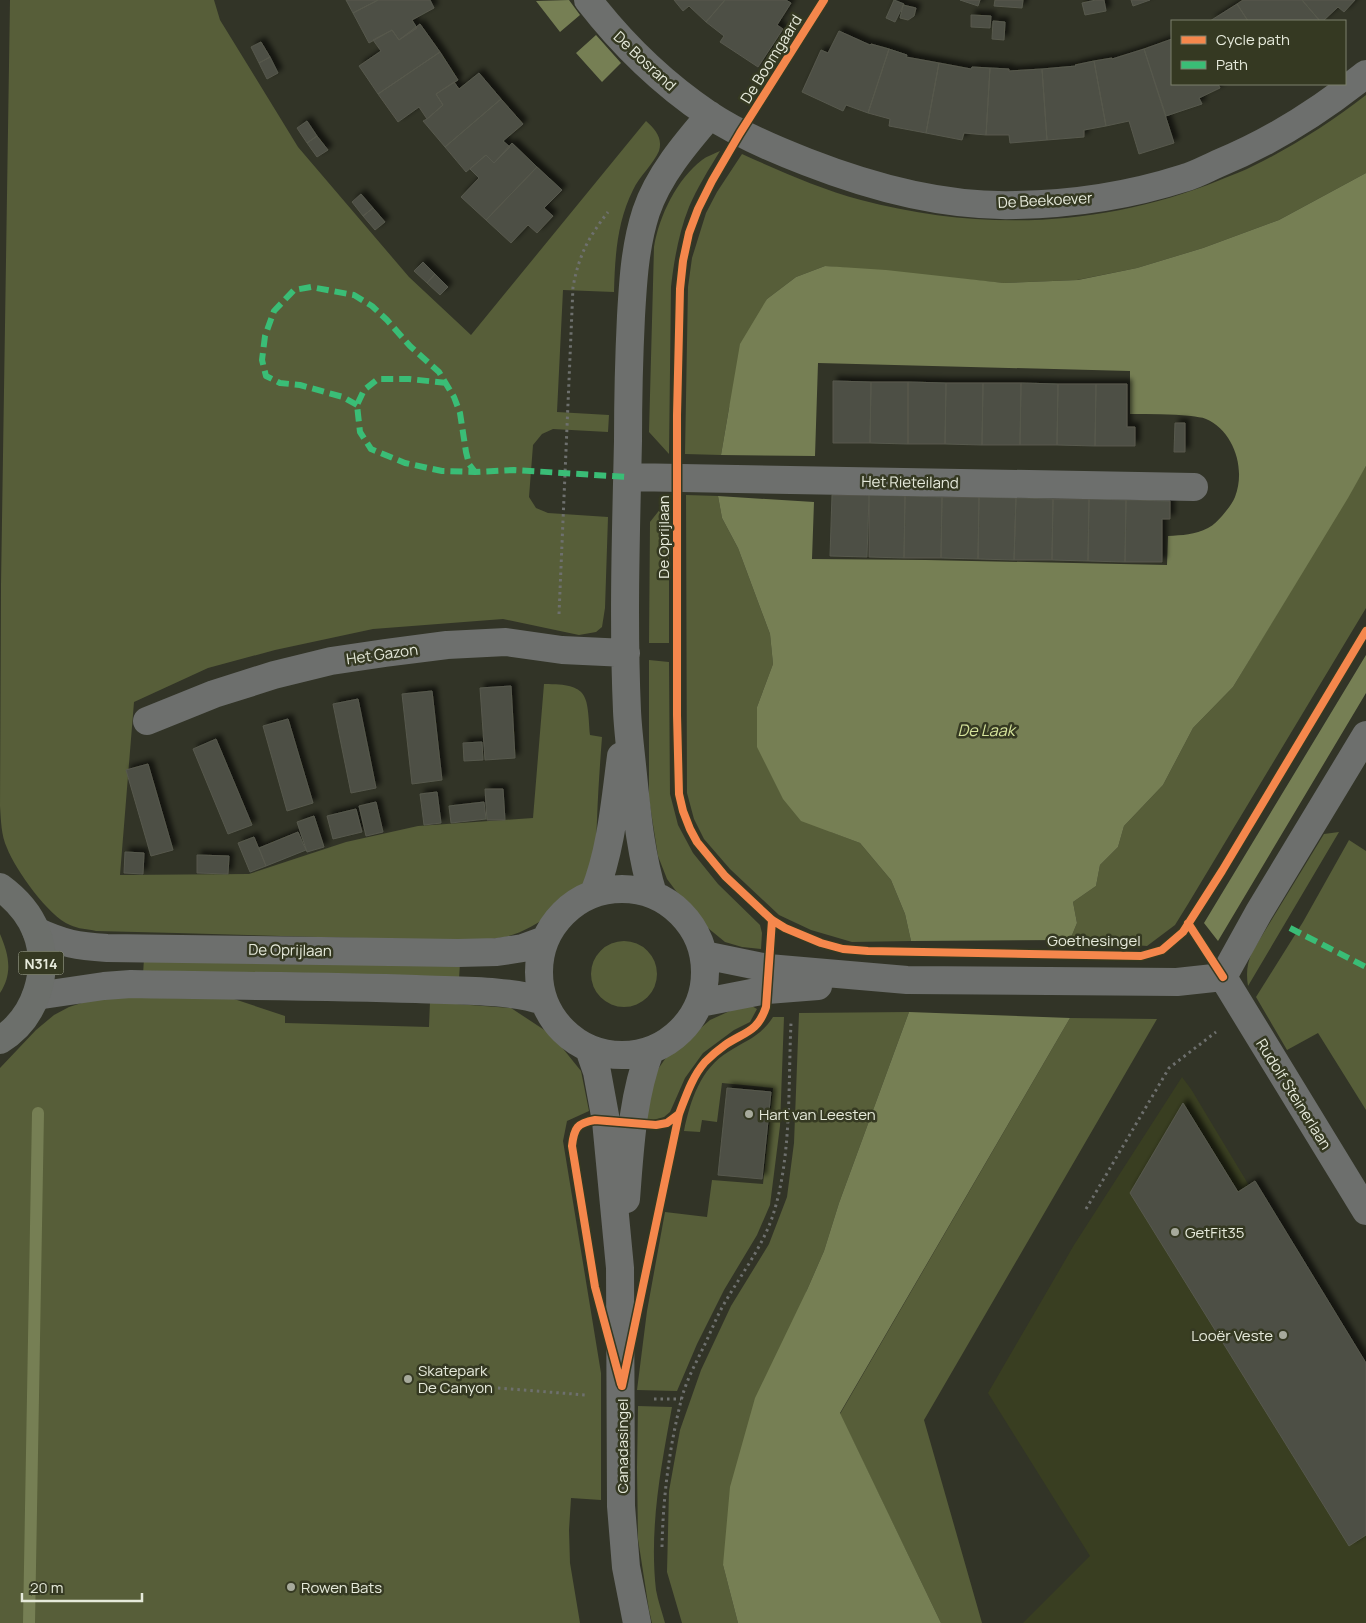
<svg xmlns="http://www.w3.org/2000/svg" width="1366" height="1623" font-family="Manrope,sans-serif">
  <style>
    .built { fill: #393e21 }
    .green { fill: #575e39 }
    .water { fill: #767f54 }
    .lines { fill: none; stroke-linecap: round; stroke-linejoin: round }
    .stream { stroke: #767f54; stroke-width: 12 }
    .building { fill: #4e4f45; stroke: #57594d; filter: url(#shadow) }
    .path { stroke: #6e706e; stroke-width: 3; stroke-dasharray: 2.5 4; stroke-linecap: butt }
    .minor { stroke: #6d6f6d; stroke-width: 28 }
    .major { stroke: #6c6f6b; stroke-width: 28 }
    .quiet { stroke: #3abd76; stroke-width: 6; stroke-dasharray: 12 6; stroke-linecap: butt }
    .cycleway-casing { stroke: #353922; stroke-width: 11 }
    .cycleway { stroke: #f5874c; stroke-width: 8 }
    .poi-dot { fill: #a7aa9c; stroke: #353922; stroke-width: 2 }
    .labels { text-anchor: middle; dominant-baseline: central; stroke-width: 5; stroke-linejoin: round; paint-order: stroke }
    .shield { fill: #353922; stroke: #b1b5a4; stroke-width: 1 }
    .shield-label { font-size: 14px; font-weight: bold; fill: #e6eadb }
    .street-label { font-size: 15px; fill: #e6eadb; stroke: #353922 }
    .poi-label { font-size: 15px; fill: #e6eadb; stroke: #353922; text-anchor: start }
    .water-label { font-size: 16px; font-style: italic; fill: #d5e39b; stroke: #353922 }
  </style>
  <defs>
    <filter id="shadow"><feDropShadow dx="4.5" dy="-4.5" stdDeviation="2.5" flood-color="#0009"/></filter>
  </defs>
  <rect width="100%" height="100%" fill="#323427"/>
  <!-- built -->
  <path class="built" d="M1182,1077L1191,1089L1366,1380V1623H1023L1090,1556L988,1393L1074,1245Z"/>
  <!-- green -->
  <path class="green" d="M10,0H214L220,20L298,147L409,277L471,335L646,121C655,129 663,138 659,151C654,163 639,177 633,190C617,222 615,256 614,292L563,290L557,412L609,415L608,432L553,429L542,434L533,445L529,497L536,508L548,513L608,517L605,608L602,627L596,632L579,635L503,619L373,629L275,650L208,668L134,702L120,875L249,874L346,842L418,826L533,818L544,684C590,684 587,695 590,735L602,737C600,764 598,792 597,820C596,837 597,856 590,872C578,899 533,931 505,937C460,945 407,939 361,938C273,936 185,933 96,931C88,929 78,929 70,925C49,917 15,869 7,848C1,835 1,820 0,806L1,585Z
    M1366,95V173L1279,220L1203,248L1137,268L1077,280L1004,283L825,266L796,277L767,299L729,408L721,455L685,454L688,287L692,258L706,213L717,192L742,154C780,171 820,189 861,200C982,232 1104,227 1220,180C1231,175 1244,171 1255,165C1294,146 1331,122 1366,95Z
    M720,151C709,169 697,188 689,207C679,232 674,260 671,287L669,454L649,432L654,247C659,216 677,179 702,160C707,156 714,154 720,151Z
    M1366,466V608L1188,904L1175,925L1147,946L1070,940L1077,923L1073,902L1096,886L1100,865L1118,847L1124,826L1163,785L1193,728L1233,687Z
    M686,495L718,496L722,518L738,548L770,634L773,664L757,707L831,832L860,843L891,880L905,914L911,941L852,942L811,930L779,915L730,869L704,839L694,819L687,793Z
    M669,498V643H649L650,522Z
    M649,660L669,662L670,794L678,825L693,853L718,884L760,925L762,933L761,949L742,947L725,942L697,919L667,879L658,856L649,799Z
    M1339,832L1248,986C1246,973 1247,964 1252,952L1324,834Z
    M1349,840L1366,851V1110L1318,1033L1287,1050L1256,997L1303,922Z
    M0,934C9,955 13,973 0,993Z
    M591 974a33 33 0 1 1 66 0a33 33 0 1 1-66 0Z
    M144,958L460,963L459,979L143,975Z
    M128,997L231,998L285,1016V1023L429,1027L430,1002L511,1008L552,1035L581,1071L589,1111L567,1121L563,1141L601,1373V1500L571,1498L569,1530L570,1563L580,1623H0V1068L36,1030L54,1015L69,1007L91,1000Z
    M750,1005L757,1009L750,1022L734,1030L703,1053L685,1078L670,1112L664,1117L653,1120L645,1119L652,1078L665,1059L710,1020L732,1010Z
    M909,1012L839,1203L824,1251L807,1290L723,1565L738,1623H682L667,1572L669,1491L680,1430L701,1370L731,1306L769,1244L787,1197L794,1143L799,1013Z
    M773,1017H784L780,1126L770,1205L757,1235L724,1290L697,1344L677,1391L637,1390L647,1311L665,1212L707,1217L712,1180L763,1184L773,1088L722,1083L717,1122L702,1120L700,1132L684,1131C690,1101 701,1068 728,1052C747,1040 760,1037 773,1017Z
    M1070,1018L1157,1019L924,1420L982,1623H941L840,1414Z
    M638,1406L672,1407C661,1467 649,1528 656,1590C658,1601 662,1612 665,1623H652L649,1610L638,1539L637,1468Z"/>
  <!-- water -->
  <path class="water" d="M569,0L580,15L560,32L536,1Z
    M596,35L621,63L602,82L576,53Z
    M1366,173V466L1348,498L1233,687L1193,728L1163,785L1124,826L1118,847L1100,865L1096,886L1073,902L1077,923L1070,940L911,941L905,914L891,880L860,843L801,821L783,799L757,747V707L773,664L770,634L738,548L722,518L718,496L814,502L812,559L926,560L1167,565L1168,536C1182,535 1195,535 1208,528C1214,525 1218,520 1222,516C1227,510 1232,504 1235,497C1246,469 1234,431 1206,419C1202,417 1196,417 1191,416C1171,414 1151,414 1130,414V371L818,363L815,456L721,455L740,344L767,299L796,277L825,266L886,270L1004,283L1078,280L1137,268L1203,248L1279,220Z
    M1366,655V693L1218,941L1204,923Z
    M909,1012L1070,1018L840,1413L941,1623H738L723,1565L730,1487L755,1398L807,1290L824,1251L839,1203Z"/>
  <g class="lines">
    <!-- stream -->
    <path class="stream" d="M29,1623L38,1113"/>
  </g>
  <!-- building -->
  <path class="building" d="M346,0H378L353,13Z
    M378,0H430L434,8L412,20L417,28L399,40L392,30L369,43L353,13Z
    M674,0H725L706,22L689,6L683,11Z
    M725,0H786L791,3L777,25L783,29L758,67L720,42L724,36L706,22Z
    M894,0L904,4L895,22L886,18Z
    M960,0H980L978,6Z
    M995,0H1023L1022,8L994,6Z
    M1096,0H1104L1106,11L1085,15L1082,3Z
    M1131,0H1150L1133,6Z
    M1243,0H1302L1320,21H1248L1237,4Z
    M1302,0H1355L1344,12L1338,7L1323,21H1320Z
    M1237,4L1248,21H1210Z
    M903,5L916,8L914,16L908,20L900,18Z
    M971,15L991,16L990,28L971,27Z
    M993,21L1005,22L1004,40L992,39Z
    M420,24L440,52L378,94L359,66L381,51L373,40L392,30L399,40Z
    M839,31L870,45L871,44L889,49L868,113L846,105L843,111L802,92L821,50L828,53Z
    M1172,39V84H1218L1220,88L1199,98L1202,104L1166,116L1144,49Z
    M261,42L270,57L259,63L251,47Z
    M889,49L907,55L906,57L939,63L926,133L889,126L890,119L868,113Z
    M1144,49L1174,143L1139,154L1129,121L1106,126L1094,61L1112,58V59Z
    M440,52L458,80L436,94L443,105L427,119L419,107L398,122L378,94Z
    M270,57L278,73L267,79L259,63Z
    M1094,61L1106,126L1084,130V137L1047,140L1042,69L1076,66L1075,65Z
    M939,63L971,69L972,67L990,68L986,135L964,133L962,140L926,133Z
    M990,68L1009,69V71L1042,69L1047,140L1010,143L1009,135H986Z
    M479,73L501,99L445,147L423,121L427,119L443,105L436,94L454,82L459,89Z
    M501,99L523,124L503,141L510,147L494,163L486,155L466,172L445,147Z
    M307,121L317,136L307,143L297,128Z
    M317,136L328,150L317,157L307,143Z
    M512,143L537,167L486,220L461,197L479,178L470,169L486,155L494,163Z
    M537,167L562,190L544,208L553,216L537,233L528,225L511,243L486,220Z
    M361,194L373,208L363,216L352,202Z
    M373,208L385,222L375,230L363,216Z
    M423,262L435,274L427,283L414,271Z
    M435,274L448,287L440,295L427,283Z
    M833,381L871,382L870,443H833Z
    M871,382H908V444L870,443Z
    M908,382L946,383L945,444H908Z
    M946,383H983L982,445L945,444Z
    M983,383H1021L1020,445H982Z
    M1021,383L1058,384L1057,445H1020Z
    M1058,384H1096L1095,446L1057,445Z
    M1096,384H1127V427H1135V446H1095Z
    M1175,423H1185V452H1174Z
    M832,495H869L867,557L830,556Z
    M869,495L905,496L904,558L869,557Z
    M905,496L942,497L941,558H904Z
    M942,497H979L978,559L941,558Z
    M979,497L1016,498L1014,560L978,559Z
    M1016,498L1053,499L1052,560H1014Z
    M1053,499H1089L1088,561L1052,560Z
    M1089,499L1126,500L1125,562L1088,561Z
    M1126,500L1170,501V519H1162V562H1125Z
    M511,686L515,758L485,760L480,688Z
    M432,691L442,780L412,784L402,694Z
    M358,699L376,788L351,793L333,704Z
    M288,719L313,803L287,811L263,726Z
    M216,739L252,825L228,834L193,749Z
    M482,742L483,760L464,761L463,743Z
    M148,764L173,850L151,856L126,770Z
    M485,789H503L505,820H487Z
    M437,792L441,823L424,825L420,794Z
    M376,802L383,832L366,836L359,806Z
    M484,802L486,819L451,823L449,806Z
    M356,809L362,832L333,839L327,816Z
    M314,816L324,847L307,852L297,822Z
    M298,832L306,850L266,866L259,848Z
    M254,837L266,866L250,872L238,843Z
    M125,852L144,853L143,874L124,873Z
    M197,855L229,856L228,874L197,873Z
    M727,1088L771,1092L762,1179L718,1175Z
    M1183,1103L1238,1192L1255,1181L1366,1363V1535L1349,1546L1130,1193Z"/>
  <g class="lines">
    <!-- path -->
    <path class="path" d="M559,614L573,287C579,255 588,238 608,212
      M1086,1209L1169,1068L1216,1032
      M472,1386L586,1395
      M654,1399H681
      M662,1547C663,1498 669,1449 681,1401C686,1380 697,1361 706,1342C712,1329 717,1316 724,1304C740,1276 761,1249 772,1218C792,1159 788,1086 791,1023"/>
    <!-- minor -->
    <path class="minor" d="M588,0C622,44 662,83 708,114C738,134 773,149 807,162C871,187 946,207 1016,205C1072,204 1131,195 1184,178C1195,175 1206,169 1217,164C1271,142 1320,111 1366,74
      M627,477L1194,487
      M147,721L214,694L274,675L331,661L385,653L447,645L506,642L562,650L626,653
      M539 972a83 83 0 1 1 166 0a83 83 0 1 1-166 0Z
      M594,893C611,851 615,802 621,756
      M653,894C641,856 637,814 633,775C631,754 628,732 627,711C623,621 626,530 628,441C628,399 629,357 631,316C633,281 635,246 646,212C658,176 685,144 710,115
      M36,931C64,944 77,946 107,948L458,953L497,952L523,948L545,940
      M704,955L768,968L907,980L1177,982L1223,977
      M1223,977L1259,912L1366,735
      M1223,977L1366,1211
      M36,996L104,986L131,984C226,986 321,986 416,989C456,991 506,989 544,1001
      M700,1003L767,990L818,986
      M589,1049L597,1072L606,1121L620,1268L621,1506L626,1567L637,1623
      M626,1199C630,1149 632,1098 650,1051"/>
    <!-- major -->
    <path class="major" d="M0,887C15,898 29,913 36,931C51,970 36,1018 0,1040"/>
    <!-- quiet -->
    <path class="quiet" d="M447,383L409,379H378L364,390L357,405L360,432L371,449L405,463L442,471L475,472L514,470L627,477
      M357,405L343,397L300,385L280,383L266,376L262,360L265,336L274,311L294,290L311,287L354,295L372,306L387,320L410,346L439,372L454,397L460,413L466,452L469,464L475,472
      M1290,928L1366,967"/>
    <defs>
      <path id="cycleway" d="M824,0L740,133L712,181L698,209L689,233L683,261L680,289L677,415V715L679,794L683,811L690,829L697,842L725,876L772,920L785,928L821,943L843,949L868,951L1141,956L1162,950L1183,932L1222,871L1366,631
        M1188,923L1223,977
        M621,1384L595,1287L572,1146C574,1128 577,1123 595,1120L656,1125L667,1123L679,1114
        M622,1386L679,1114C686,1096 692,1077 705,1062C711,1056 718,1050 725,1045C744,1032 758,1032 766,1007L772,920"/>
    </defs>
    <!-- cycleway casing -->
    <use href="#cycleway" class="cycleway-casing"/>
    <!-- cycleway -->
    <use href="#cycleway" class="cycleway"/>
  </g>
  <!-- markers -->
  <g class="poi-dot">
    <circle cx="749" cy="1114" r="5"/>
    <circle cx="1175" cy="1232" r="5"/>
    <circle cx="1283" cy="1335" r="5"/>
    <circle cx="408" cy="1379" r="5"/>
    <circle cx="291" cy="1587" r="5"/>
  </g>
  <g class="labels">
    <!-- shield labels -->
    <rect class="shield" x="18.5" y="951.5" width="45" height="23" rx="4"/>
    <g class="shield-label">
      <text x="41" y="963">N314</text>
    </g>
    <!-- street labels -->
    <g class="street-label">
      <text transform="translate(771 59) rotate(-58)">De Boomgaard</text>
      <text transform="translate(645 61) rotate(43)">De Bosrand</text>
      <text transform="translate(1045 200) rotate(-3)">De Beekoever</text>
      <text transform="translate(910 482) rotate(1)">Het Rieteiland</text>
      <text transform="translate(663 537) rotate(-90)">De Oprijlaan</text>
      <text transform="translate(382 654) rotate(-8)">Het Gazon</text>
      <text x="1094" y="940">Goethesingel</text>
      <text transform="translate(290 950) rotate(1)">De Oprijlaan</text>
      <text transform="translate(1294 1094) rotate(58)">Rudolf Steinerlaan</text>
      <text transform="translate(622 1446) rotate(-90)">Canadasingel</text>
    </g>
    <!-- poi labels -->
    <g class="poi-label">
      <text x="759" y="1114">Hart van Leesten</text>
      <text x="1185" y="1232">GetFit35</text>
      <text x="1273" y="1335" text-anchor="end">Looër Veste</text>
      <text x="418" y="1370">Skatepark<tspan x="418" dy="17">De Canyon</tspan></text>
      <text x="301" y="1587">Rowen Bats</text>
    </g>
    <!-- water labels -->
    <g class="water-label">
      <text x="986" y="730">De Laak</text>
    </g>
  </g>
  <!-- legend -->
  <rect x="1171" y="20" width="175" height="65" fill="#353922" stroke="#7c806c"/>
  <rect x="1181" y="36" width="25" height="8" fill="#f5874c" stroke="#7c806c"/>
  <text x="1216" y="45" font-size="15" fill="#e6eadb">Cycle path</text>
  <rect x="1181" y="61" width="25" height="8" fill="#3abd76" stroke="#7c806c"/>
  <text x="1216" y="70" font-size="15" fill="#e6eadb">Path</text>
  <!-- scale -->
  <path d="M22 1593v8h120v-8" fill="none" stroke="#e6eadb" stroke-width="2.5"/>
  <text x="30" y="1593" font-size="15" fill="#e6eadb" stroke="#353922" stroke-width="4" paint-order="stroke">20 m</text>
</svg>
